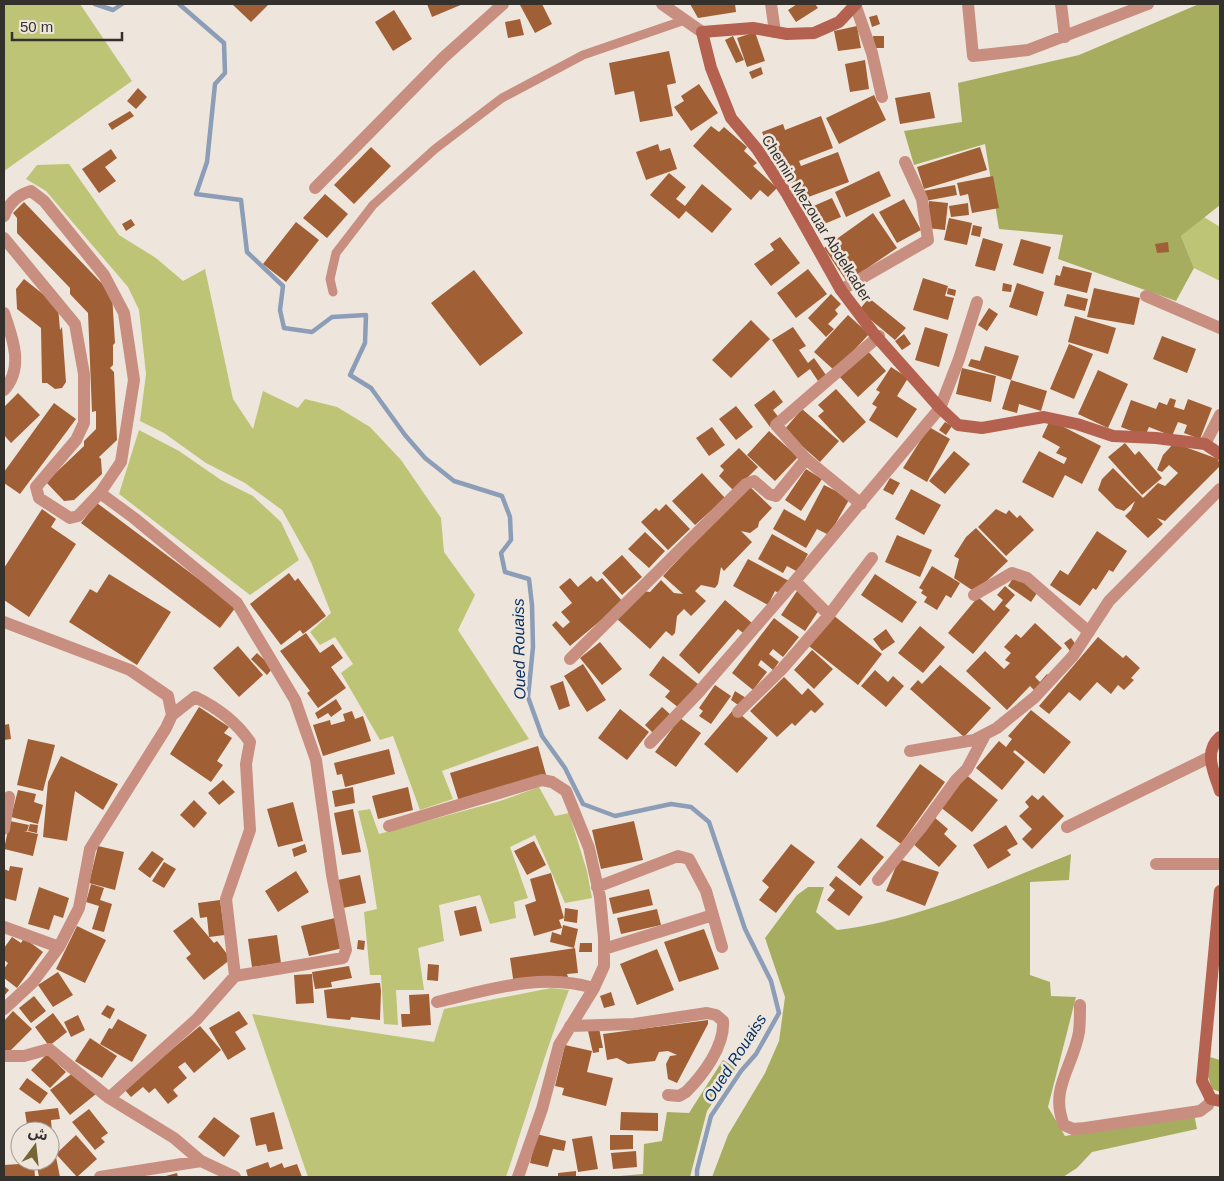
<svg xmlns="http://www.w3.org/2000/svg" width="1224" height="1181" font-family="Arial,'Noto Sans Arabic',sans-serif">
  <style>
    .green { fill: #bdc476 }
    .forest { fill: #a7ad5f }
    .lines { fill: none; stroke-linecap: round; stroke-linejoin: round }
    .stream { stroke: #8c9db7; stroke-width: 4.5 }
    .building { fill: #a15f36 }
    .lane { stroke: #c88f81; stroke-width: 9 }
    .street { stroke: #c88f81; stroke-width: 12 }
    .secondary { stroke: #b4624f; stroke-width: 12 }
    .labels { text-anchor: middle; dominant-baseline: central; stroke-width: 5; stroke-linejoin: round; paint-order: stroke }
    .street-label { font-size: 15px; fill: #34302c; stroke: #eee6dc }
    .water-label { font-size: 16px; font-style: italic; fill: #053067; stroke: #eee6dc }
  </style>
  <rect width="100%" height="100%" fill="#eee6dc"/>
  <!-- green -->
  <path class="green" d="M4,4H80L132,81L4,171Z
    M69,164L119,235L156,258L183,281L205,269L233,399L253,429L263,391L298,408L305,399L337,407L370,427L401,460L441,518L444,552L475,595L458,630L529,739L442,771L453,799L420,810L393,736L380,740L341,673L353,664L335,637L320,645L310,632L331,613L311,562L282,510L245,483L206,463L164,433L140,421L146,374L139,310L128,287L46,191L26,179L37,165Z
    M1204,217L1220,227V281L1194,268L1181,236Z
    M139,430L179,451L221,480L253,496L281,522L299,560L250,595L119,494Z
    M539,787L555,816L569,813L587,871L592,898L565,903L535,835L510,847L528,898L514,902L516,918L490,924L480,895L439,905L444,941L418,948L424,990H396L398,1025L384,1024L381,975H370L364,912L377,909L368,851L358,811L370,809L379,834L500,801Z
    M551,988L569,990C545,1051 527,1115 506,1177H308L252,1014L434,1042L444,1009Z"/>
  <!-- forest -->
  <path class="forest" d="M1199,4H1220V205L1181,236L1194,268L1176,301L1058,259L1063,235L999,229L985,144L914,165L904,131L962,122L958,83L1079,55Z
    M1071,854L1069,880L1030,882V975L1050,982L1051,996L1076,997L1048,1107L1065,1136L1194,1114L1197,1129L1092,1152L1077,1168L1063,1177H712L728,1135L765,1073L779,1041L785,997L765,938L797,895L808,887H824L816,912L837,930C919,920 995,884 1071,854Z
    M1210,1057L1220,1060V1092L1212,1089L1208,1076Z
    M723,1060L736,1068L707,1111L690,1177H608L643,1174L644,1144L662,1141L667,1112L689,1113Z"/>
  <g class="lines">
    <!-- stream -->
    <path class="stream" d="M95,4L113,10L122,4
      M179,4L224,43L225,73L215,84L207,162L196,194L241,200L247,252L283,286L280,310L284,328L312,332L332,317L366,315L365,343L350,375L371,388L405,435L425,458L454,481L502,496L510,517L511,540L501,553L505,572L529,579L532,605L533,647L528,697L542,736L565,768L583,804L615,816L671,804L691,807L709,822L745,929L771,981L779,1013L756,1054L741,1071L711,1116L697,1170V1177"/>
  </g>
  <!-- building -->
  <path class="building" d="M232,4H269L251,22Z
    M427,4H463L432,17Z
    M522,4H542L552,24L535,33L520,5Z
    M690,4H735L736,12L698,18Z
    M797,4H815L818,8L796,22L788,10Z
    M394,10L412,39L393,51L375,22Z
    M877,15L880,24L872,27L869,17Z
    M520,19L524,35L508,38L505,22Z
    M857,26L861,48L838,51L834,31Z
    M755,32L765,61L747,67L737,38Z
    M733,36L744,60L736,63L725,40Z
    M873,36H884V48H874Z
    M669,51L676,83L667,85L673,116L640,122L634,91L615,95L609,63Z
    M865,60L869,89L850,92L845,64Z
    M761,67L763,74L752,79L749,72Z
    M699,84L718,113L691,131L674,107L684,101L681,96Z
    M138,88L147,97L136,109L127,101Z
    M930,92L935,118L900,124L895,98Z
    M874,95L886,120L839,144L826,118Z
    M130,111L134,116L112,130L108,124Z
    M821,116L833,148L799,161L801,166L838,152L849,182L803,199L796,181L783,186L762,132L783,124L785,130Z
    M711,126L719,132L724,127L747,147L744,151L757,163L753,166L777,188L768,197L760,190L751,200L693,146Z
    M658,144L660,151L670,148L677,169L646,180L636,152Z
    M371,147L391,166L354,204L334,185Z
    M980,147L987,170L924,189L917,167Z
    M111,149L117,158L105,167L116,181L99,193L82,169Z
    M879,171L891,196L846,217L835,192Z
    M669,173L686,187L676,199L685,206L702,184L732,209L712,233L686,211L679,219L650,195Z
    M993,176L999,208L972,213L968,194L960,196L957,183Z
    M955,185L957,195L925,201L923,191Z
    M325,194L348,214L327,238L303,218Z
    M832,198L841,217L817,227L809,208Z
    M904,199L921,230L897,243L879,212Z
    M929,201L948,203L945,230L927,228Z
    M24,202L112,294L115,343L113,345V365L110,368L114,372L117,440L99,457L101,459L102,474L74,500L64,501L46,482L84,446V441L96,429V411L92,412L88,313L70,294V288L17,233V218L13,213Z
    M968,203L969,215L951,217L949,206Z
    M873,213L897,248L847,282L824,248Z
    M949,218L972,223L967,245L944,240Z
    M131,219L135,225L126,231L122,224Z
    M296,222L319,240L286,282L263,264Z
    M973,225L982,227L980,237L971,235Z
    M780,237L800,263L771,286L754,264L774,250L770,244Z
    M983,238L1003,244L995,271L975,266Z
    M1021,239L1051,247L1043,274L1013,265Z
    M1168,242L1169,252L1157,253L1155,244Z
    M1063,266L1092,273L1087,293L1054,285L1056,275L1060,276Z
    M808,269L827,294L796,318L777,293Z
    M474,270L523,333L480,366L431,303Z
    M923,278L948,286L945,296L954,298L948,320L913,310Z
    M24,279L58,306L60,330L62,327L66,382L62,388L55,389L47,383H42L41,328L17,309L16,289Z
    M1003,283L1012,285L1011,292L1002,291Z
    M1017,283L1044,292L1037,316L1009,307Z
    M948,288L956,290L955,296L947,294Z
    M1094,288L1140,298L1134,325L1087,317Z
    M831,294L841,304L835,310L838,314L828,324L834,329L826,337L808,318Z
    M1067,294L1088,299L1085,311L1064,306Z
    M869,298L906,328L895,340L859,310Z
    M989,308L998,314L987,331L978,325Z
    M848,315L869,334L835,371L814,352Z
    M1075,316L1116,328L1108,354L1068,342Z
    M751,320L770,339L731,378L712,360Z
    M793,327L806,346L799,350L808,363L814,358L826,375L818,381L810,369L798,378L772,340Z
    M925,327L948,334L939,367L915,360Z
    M904,334L911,344L902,350L895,341Z
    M1162,336L1196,349L1187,373L1153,359Z
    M1069,344L1093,354L1074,399L1050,389Z
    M985,346L1019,356L1011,380L968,366L971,359L980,361Z
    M866,349L886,371L858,397L838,375Z
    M891,367L908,378L897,396L917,409L897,438L869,420L877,407L872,404L880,392L876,390Z
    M962,368L996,376L991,402L956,394Z
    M1098,370L1128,384L1108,428L1078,414Z
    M1011,380L1047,391L1041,411L1019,404L1017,413L1002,409Z
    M836,389L866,422L843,443L818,416L824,411L818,405Z
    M774,390L783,402L773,410L780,419L770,427L754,405Z
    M18,393L40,415L11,443L4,435V407Z
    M1170,398L1176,400L1174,407L1184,410L1188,399L1212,408L1200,439L1184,433L1187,425L1178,422L1172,436L1149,427L1145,436L1121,427L1131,400L1156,409L1159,402L1167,405Z
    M54,403L76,419L20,494L4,483V472Z
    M736,406L753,427L736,440L719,419Z
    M802,409L839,441L820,462L784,430Z
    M1050,420L1101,446L1082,484L1065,475L1053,498L1022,482L1039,451L1064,464L1067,458L1056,453L1060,447L1042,437Z
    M945,422L952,426L946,435L939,430Z
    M712,427L725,445L709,456L696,438Z
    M929,427L950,439L927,482L903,468Z
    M769,431L798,457L775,481L747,455Z
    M1125,443L1135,455L1139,451L1162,478L1142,495L1108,457Z
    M1174,443L1218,459L1220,466L1165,521L1157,518L1163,524L1148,538L1125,516L1131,510L1135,501L1124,511L1116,508L1098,490L1102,479L1113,468L1143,498L1158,483L1165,486L1178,473L1169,465L1162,472L1157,470L1163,455Z
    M739,448L758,467L734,491L719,476L724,470L720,466Z
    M954,451L970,464L945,494L929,481Z
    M806,469L822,479L801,511L785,500Z
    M702,473L725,498L695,525L672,501Z
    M890,478L900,483L893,495L883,490Z
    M748,485L772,508L759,522L758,527L750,533L741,531L752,542L724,571L721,567L718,584L715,588L701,585L695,591L706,601L691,616L684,609L677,616L675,633L672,636L666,631L650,649L617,619L643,591L650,592L661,580L674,593L683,594L663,576Z
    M824,485L850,498L829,535L817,529L806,548L773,529L784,509L805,521Z
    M911,489L941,505L924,535L895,519Z
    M97,503L236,607L220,628L81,523Z
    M666,504L690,529L668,550L641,522L656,508L659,511Z
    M42,509L56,519L51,527L76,544L29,617L4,600V568Z
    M996,509L1006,514L1009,510L1017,518L1020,515L1034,530L1006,556L978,527Z
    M976,528L1008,561L975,592L954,578L959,559L954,556L966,537Z
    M1097,531L1127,551L1113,572L1109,570L1096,590L1093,588L1080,606L1050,585L1060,570L1068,575Z
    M645,532L665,551L649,568L628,549Z
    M772,534L808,554L798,572L787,566L783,573L758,559Z
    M897,535L932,550L920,577L885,562Z
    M622,555L642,577L622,595L602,573Z
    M748,559L789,581L782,595L775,591L768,605L733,586Z
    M932,566L960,583L951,598L946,595L937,610L924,602L927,597L921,593L923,590L919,588Z
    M289,573L295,581L298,578L326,616L303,634L300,630L281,645L250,604Z
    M109,574L171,612L137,665L69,622L90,589L97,593Z
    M875,574L917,602L902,623L861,595Z
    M1015,575L1039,590L1031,602L1008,586Z
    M591,576L597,582L602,578L623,602L570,646L552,625L556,621L563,628L570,622L561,612L572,603L559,587L570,578L578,587Z
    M1005,586L1015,595L1005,606L1010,610L973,654L948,633L978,597L994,611L1003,600L997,595Z
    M797,591L821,607L805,631L781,615Z
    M725,600L752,623L743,633L738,629L699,674L679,655Z
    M833,615L882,654L858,685L809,646Z
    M774,618L799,637L783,657L773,649L769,654L779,662L773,670L761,660L758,665L767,672L753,690L732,673Z
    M1035,623L1062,648L1035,677L1040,682L1047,674L1051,678L1037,693L1030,686L1007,710L966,671L985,651L1004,669L1010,663L1005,660L1011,653L1004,647L1016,634L1021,638Z
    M920,626L945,647L923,673L898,653Z
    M886,629L895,642L882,651L873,639Z
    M306,633L320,653L333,644L343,658L331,667L346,688L318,708L307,693L310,691L280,651Z
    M1098,637L1123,658L1126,655L1140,668L1131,678L1134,680L1124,690L1118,685L1111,694L1097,682L1080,701L1069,692L1049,714L1039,706Z
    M1071,638L1077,646L1070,651L1064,643Z
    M600,642L622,669L602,685L580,658Z
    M238,646L263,675L239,697L213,668Z
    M812,650L833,669L814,689L794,670Z
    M257,653L273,668L267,675L251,659Z
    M663,656L698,684L679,708L665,697L670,691L649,675Z
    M583,664L606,700L587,712L564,676Z
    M940,665L991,708L964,737L910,689L918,680L922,684Z
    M875,670L888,682L893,676L904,686L886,707L861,686Z
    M784,677L802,695L808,688L824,704L815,713L811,710L795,726L792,723L777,737L750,711Z
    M563,681L570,706L559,710L550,686Z
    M715,685L731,696L711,724L699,716L703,711L699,708Z
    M735,691L746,698L741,707L731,700Z
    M336,699L342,709L331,717L328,713L318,719L315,713Z
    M199,707L229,727L224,733L232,738L217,761L223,765L211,782L170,754Z
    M662,707L672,716L655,735L645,725Z
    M620,709L649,732L627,760L598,738Z
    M734,709L768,738L737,773L704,744Z
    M1031,710L1071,742L1044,774L1015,750L1013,752L1025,762L1002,790L976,768L999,741L1006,747L1012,739L1008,736Z
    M352,711L355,719L363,716L371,741L323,756L313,725L330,720L331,725L345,721L343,714Z
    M680,718L701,733L676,767L655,752Z
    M9,724L11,739L4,740V725Z
    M28,739L55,745L43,791L17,785Z
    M538,746L547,778L460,805L450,773Z
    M389,749L395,774L345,787L342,774L337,775L334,763Z
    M61,756L118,784L103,810L75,791L67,841L43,837L48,782Z
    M920,764L945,782L901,844L876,826Z
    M965,774L998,800L972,832L939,806Z
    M223,780L235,792L219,805L208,793Z
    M353,787L355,803L335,807L332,791Z
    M408,787L413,810L378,819L372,796Z
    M18,790L36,794L34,802L43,805L38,824L11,817Z
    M1032,795L1038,800L1043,795L1064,816L1032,849L1022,839L1032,829L1019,816L1029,807L1025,802Z
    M194,800L207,813L194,828L180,815Z
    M293,802L303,841L278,847L267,809Z
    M353,809L361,852L342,855L334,813Z
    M934,817L948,829L944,834L957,846L939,867L911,842Z
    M10,821L29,825L27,831H24L38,834L33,856L4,849Z
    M634,821L643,860L601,869L592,830Z
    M30,824L38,825L37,833L28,831Z
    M1006,825L1018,844L1007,850L1011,855L988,869L973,845Z
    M861,838L884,857L860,886L837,867Z
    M534,841L546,865L527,875L514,851Z
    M305,844L307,852L294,857L292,849Z
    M791,844L815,862L776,913L759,900L769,887L762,881Z
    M98,846L124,852L115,890L89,883Z
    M152,851L164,859L150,878L138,869Z
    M899,859L939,872L925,906L886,891Z
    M164,862L176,869L164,888L152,881Z
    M10,866L23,868L16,901L4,898V869L9,871Z
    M296,871L309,892L278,912L265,891Z
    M551,873L564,918L559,920L562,928L534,936L525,905L536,901L530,879Z
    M360,875L366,903L343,908L338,880Z
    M836,876L863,897L849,916L827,900L835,890L829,885Z
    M91,884L104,888L100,900L112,904L104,932L92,929L99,906L86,902Z
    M39,887L69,898L63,918L54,915L49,930L28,924Z
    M649,889L653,905L613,914L609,898Z
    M220,900L225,935L209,937L207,917L200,918L198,903Z
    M476,906L482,931L460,936L454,911Z
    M565,908L578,910L577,923L564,921Z
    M657,909L661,925L621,934L617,918Z
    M192,917L214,943L217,941L231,959L204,980L186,958L191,954L173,931Z
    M335,918L343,948L309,956L301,926Z
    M563,925L578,929L574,948L550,942L552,932L561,935Z
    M77,926L106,940L85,983L56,969Z
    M704,929L719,969L679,982L664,942Z
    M277,935L281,963L252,967L248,939Z
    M12,937L21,943L24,938L43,952L17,988L4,978V969L8,963L4,960V948Z
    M358,940L365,941L364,950L357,949Z
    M580,943H592V952H579Z
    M575,948L578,973L567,974L568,977L514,985L510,958Z
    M657,949L674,990L637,1005L620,964Z
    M428,964L439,965L438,981L427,980Z
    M349,966L352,978L331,982L332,987L315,989L312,972Z
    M58,972L73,995L53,1007L38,985Z
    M312,974L314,1003L296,1004L294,975Z
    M376,983H380L381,991L380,1020L351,1017L350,1020L327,1018L324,990Z
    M4,986L9,990L4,996Z
    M611,992L615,1005L604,1008L600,996Z
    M429,994L431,1025L402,1027L401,1014H410L409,995Z
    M34,996L46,1011L31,1023L19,1008Z
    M107,1005L115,1009L110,1019L101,1014Z
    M13,1011L32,1029L5,1056L4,1021Z
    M239,1011L248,1024L235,1032L246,1049L228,1060L209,1028Z
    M53,1013L67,1032L49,1046L35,1027Z
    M78,1015L85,1030L71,1037L64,1022Z
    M118,1019L147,1035L132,1062L100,1044L109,1028L112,1029Z
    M708,1020V1024L677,1083L668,1079L666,1064L670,1056L677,1055L668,1051L659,1052L655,1061L628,1064L617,1058L607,1060L603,1034Z
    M200,1026L221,1050L194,1073L185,1062L178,1067L187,1078L173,1090L178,1096L168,1104L155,1088L149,1093L143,1087L131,1097L124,1089Z
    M599,1028L603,1048H599V1052L593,1053L588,1031Z
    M90,1038L117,1056L102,1078L75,1061Z
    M565,1045L592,1051L587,1072L613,1078L606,1106L562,1095L564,1088L555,1086Z
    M47,1054L66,1072L50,1088L31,1070Z
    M74,1072L96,1094L70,1115L50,1090Z
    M27,1078L48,1093L40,1104L19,1089Z
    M58,1108L60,1119L51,1120L52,1132L28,1131L25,1112Z
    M89,1109L108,1133L101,1138L105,1142L95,1150L72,1122Z
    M274,1112L283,1149L268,1152L266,1144L256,1146L250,1118Z
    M621,1112L658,1113V1131L620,1130Z
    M214,1117L240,1136L224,1157L198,1137Z
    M53,1133L57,1149L50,1151V1134Z
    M536,1134L566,1141L564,1151L553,1149L548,1167L530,1163Z
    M76,1135L97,1159L77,1177L56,1154Z
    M610,1135H633V1149L610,1150Z
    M592,1136L598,1169L578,1172L572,1139Z
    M636,1151L637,1167L613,1169L611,1153Z
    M55,1152L60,1177H39L36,1161H50V1153Z
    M268,1162L270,1168L282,1163L284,1168L297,1164L302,1177H248L246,1170Z
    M34,1163L35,1177H5L4,1165Z
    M576,1171V1177H558V1173Z
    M177,1173L178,1177H162Z"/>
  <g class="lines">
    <!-- lane -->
    <path class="lane" d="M333,292L330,279L336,253L373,205L435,149L502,98L583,55L685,20"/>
    <!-- street -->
    <path class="street" d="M662,4L702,32
      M771,4L775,32
      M855,4L872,53L882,97
      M968,4L973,56L1028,50L1148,4
      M1061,4L1065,37
      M315,188L444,57L503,4
      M4,216C9,203 17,195 31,191L44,201L104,275L124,313L134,380L121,462L100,493L78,516L70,518L39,498L36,487L76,440L84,423V374L75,324L4,238
      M841,290L928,240L922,199L905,162
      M1146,296L1220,328
      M4,313C13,339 24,368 4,390
      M1205,444L1220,415
      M806,459L776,425L879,336
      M100,493L134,518L237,603L295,700L316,760L332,875L346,950L343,958L235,976L197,1019L109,1098
      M795,581L829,615
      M974,595L1012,573L1027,578L1089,632
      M4,622L130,670L168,696L172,715L166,728L90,849L79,908L59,947L33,982L4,1009
      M570,659L746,484L754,481L769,494L776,496L806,459L861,504
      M738,712L782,669L829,615L872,558
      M172,715L195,697C216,707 237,723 250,742L246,764L250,830L226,899L235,976
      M650,743L698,693L795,581L940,408L959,359L977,302
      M910,751L974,740L997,728L1035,697L1073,656L1109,601L1220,489
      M389,826L542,780L552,782L566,791L589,848L600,897L604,938V966L594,988L559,1045L542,1109L518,1177
      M1067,827L1210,757
      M4,829L9,797
      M1156,864H1220
      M878,880L921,828L956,780L967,769L985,735
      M597,887L678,856L689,859L706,891L722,947
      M4,927L59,947
      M604,949L713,915
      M437,1002C488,990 542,972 594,988
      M1080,1005C1080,1014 1080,1023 1079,1032C1073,1067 1049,1089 1064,1125L1073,1129L1085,1128L1200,1111L1208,1105L1211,1099
      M570,1026L634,1024L707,1013L716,1015L723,1021C725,1046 703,1075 686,1092L679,1096L668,1095
      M4,1056H24L49,1049L109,1098L174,1138L201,1161L235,1177
      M100,1177L201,1161"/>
    <!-- secondary -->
    <path class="secondary" d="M856,4L839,22L814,33L787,34L753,28L702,32L711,68L731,118L757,149L787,194L841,290L875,335L940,408L958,425L982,428L1044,417L1077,424L1113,436L1156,438L1205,444L1220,454
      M1220,737C1203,752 1214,772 1220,791
      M1220,891L1202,1081L1211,1099L1220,1101"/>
  </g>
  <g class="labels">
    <!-- street labels -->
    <g class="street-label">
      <text transform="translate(817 218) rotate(58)">Chemin Mezouar Abdelkader</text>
    </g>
    <!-- water labels -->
    <g class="water-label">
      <text transform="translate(519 649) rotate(-91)">Oued Rouaiss</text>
      <text transform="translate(735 1058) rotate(-57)">Oued Rouaiss</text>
    </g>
  </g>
  <!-- border -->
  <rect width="1224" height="1181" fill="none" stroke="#34302c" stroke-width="10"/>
  <!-- north arrow -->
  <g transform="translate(35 1146) rotate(15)"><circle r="24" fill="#eee6dc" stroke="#a49d96"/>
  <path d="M0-4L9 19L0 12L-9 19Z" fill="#766634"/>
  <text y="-8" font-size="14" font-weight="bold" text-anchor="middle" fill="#34302c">ش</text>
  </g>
  <!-- scale -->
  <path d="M12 32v8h110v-8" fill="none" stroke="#34302c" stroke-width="2.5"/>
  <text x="20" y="32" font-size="15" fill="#34302c" stroke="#eee6dc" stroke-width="4" paint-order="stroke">50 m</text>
</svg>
